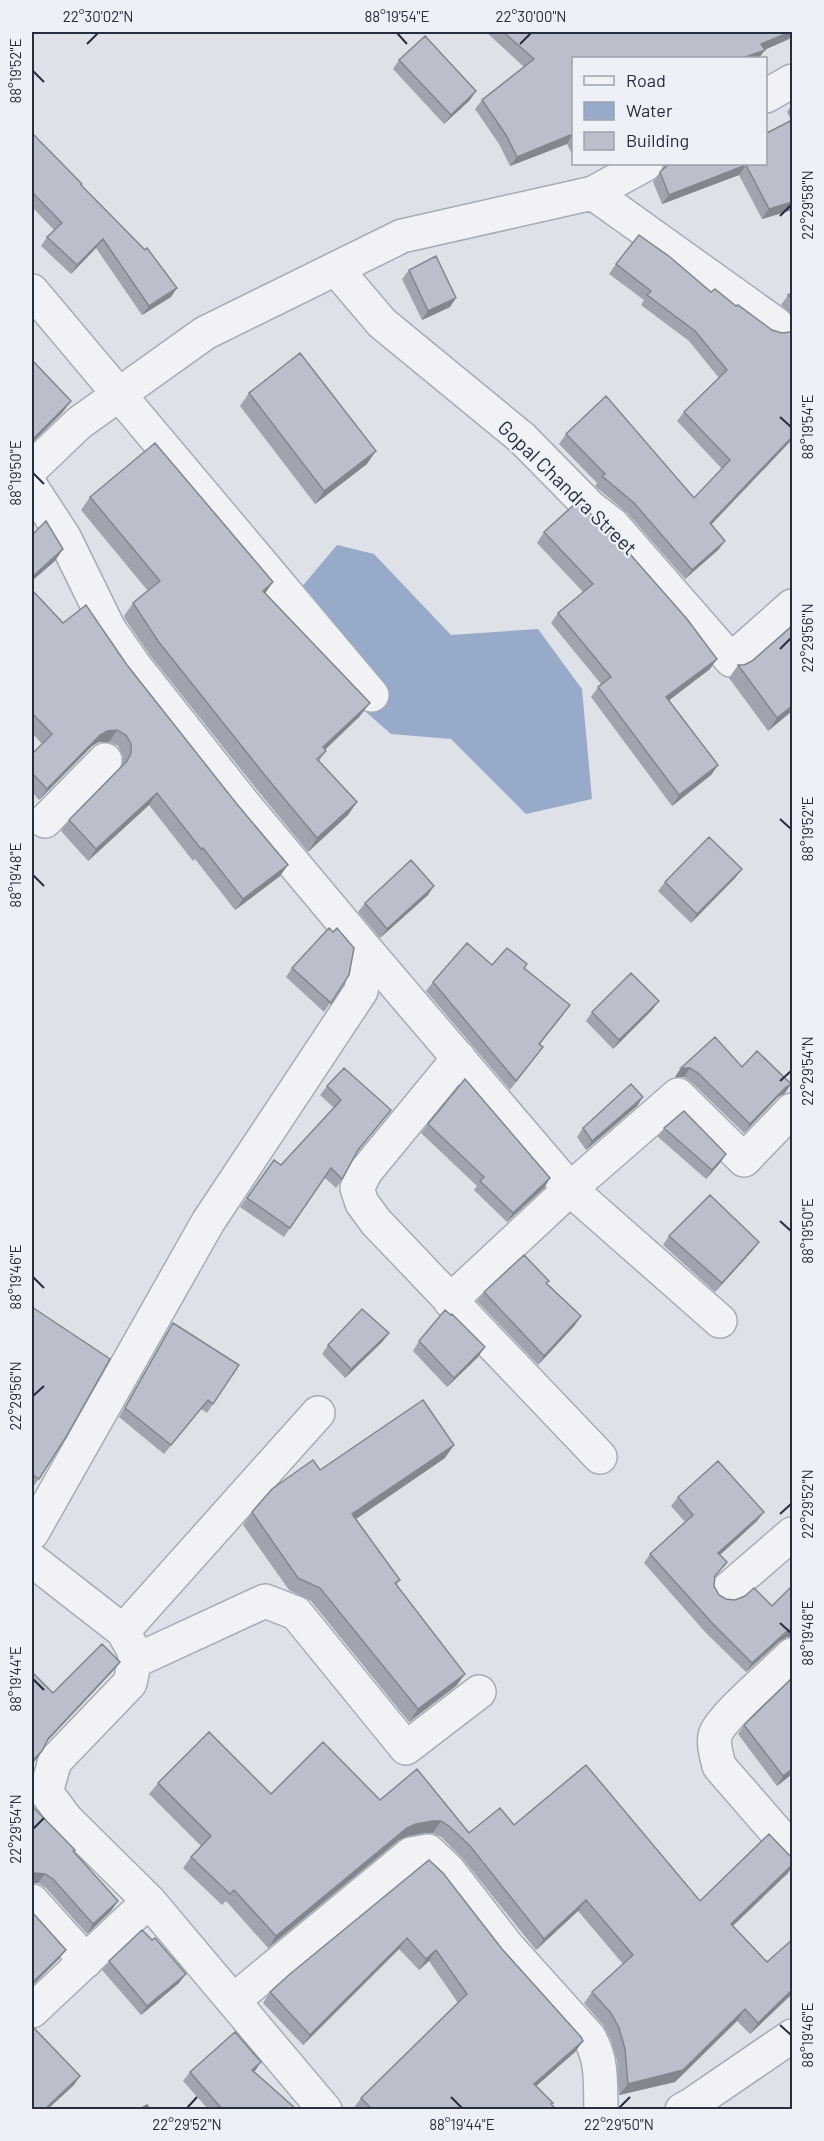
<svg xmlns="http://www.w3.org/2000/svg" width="824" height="2141" font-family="Barlow,sans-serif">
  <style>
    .water { fill: #97aaca }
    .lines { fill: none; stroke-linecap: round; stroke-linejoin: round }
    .minor-casing { stroke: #a7abb5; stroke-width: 36 }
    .minor { stroke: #f1f2f6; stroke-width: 33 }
    .wall { fill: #a1a4af }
    .shaded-wall { fill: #83868e }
    .building { fill: #bbbfcb; stroke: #83868e; stroke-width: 1.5 }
    .ticks { fill: none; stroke: #262d3f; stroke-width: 2 }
    .labels { text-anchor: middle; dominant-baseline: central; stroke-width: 4.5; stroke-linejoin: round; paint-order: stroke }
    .street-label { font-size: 20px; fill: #262d3f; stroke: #edf0f6 }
    .neatline { fill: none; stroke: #262d3f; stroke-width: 2 }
    .ticks-label { font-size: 15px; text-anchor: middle; fill: #262d3f }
  </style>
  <rect width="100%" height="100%" fill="#dee1e8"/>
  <!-- water -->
  <path class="water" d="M337,545L374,554L451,635L538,629L582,689L592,799L526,814L451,739L391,734L327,678L284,608Z"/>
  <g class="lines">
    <defs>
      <path id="minor" d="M766,96L792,81
        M593,193L776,324
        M336,269L382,323L522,438L590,507L613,525L731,660L792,606
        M32,291L372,695
        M32,468L79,423L205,333L402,236L593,193L646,164
        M32,488L64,537L109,629L134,665L243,803L367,951L361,991L208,1222L32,1533
        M45,821L105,760
        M367,951L570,1189L720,1321
        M459,1058L366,1171L357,1188L362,1203L376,1222L600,1457
        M450,1301L570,1189L678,1095L744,1160L792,1110
        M32,1560L123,1631L136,1655L130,1683L55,1761L46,1792L66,1819L149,1901L325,2110
        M726,1591L792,1534
        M123,1631L318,1413
        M792,1655C776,1671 723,1716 716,1733C712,1742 717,1757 719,1766L792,1850
        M135,1661L265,1601L296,1613L406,1748L479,1692
        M32,1901L86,1961
        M233,2001L411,1854L428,1851L449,1871L508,1947L589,2037C603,2061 600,2083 601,2110
        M32,2011L149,1901
        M682,2110L691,2105L792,2036"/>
    </defs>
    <!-- minor casing -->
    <use href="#minor" class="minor-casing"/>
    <!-- minor -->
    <use href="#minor" class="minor"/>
  </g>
  <!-- wall -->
  <path class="wall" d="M486,32H792L789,39L764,50L759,58H573V153L572,154L567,144L510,166L499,144L475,109L482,100L524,67Z
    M399,60L470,100L444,124L393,69Z
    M792,104V210L762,219L739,175L662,204L653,182L660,172L663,169L665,164H765L791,120L787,112Z
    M32,133L81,186L171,297L142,315L96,248L71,274L41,246L47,237L54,230L32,207Z
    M616,264L711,292L736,306L772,330L782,333L790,332L792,330V442L791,441L711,525L725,541L718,550L685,579L627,513L595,486L597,483L559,444L566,434L694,498L722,469L677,421L684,412L719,378L689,341L641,305L644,300L609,274Z
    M409,270L450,307L422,320L402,279Z
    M792,293V315L781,305L788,295Z
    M249,393L367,464L315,504L240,406Z
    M90,497L273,582L265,593L360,716L325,750L326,751L319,761L357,802L348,815L308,852L258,791L149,654L125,619L124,616L133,603L148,591L81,510Z
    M544,532L710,669L669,700L718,765L711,775L672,806L591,697L598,687L601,684L551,623L558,613L583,592L537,543Z
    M32,590L63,623L127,665L280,876L235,910L195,859L193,861L149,805L88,861L61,831L69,820L122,766L123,756L118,746L109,742H99L92,746L39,800L32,792V754L42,744L32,733Z
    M752,661L792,711L768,731L729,678L738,665H744Z
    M742,869L735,878L691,923L658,891L665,882Z
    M428,895L380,938L358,912L365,903Z
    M492,965L524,968L564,1014L540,1044L543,1047L510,1090L426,991L433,982Z
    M292,968L349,975L324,1012L286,977Z
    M652,1010L613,1049L586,1021L592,1012Z
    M742,1067L791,1084L785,1093L778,1097L744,1133L691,1082L684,1077H675L681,1068Z
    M327,1086L391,1110L356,1154L342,1179L336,1188L324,1177L284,1237L240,1207L274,1160L281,1165L334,1108L320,1095Z
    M643,1097L637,1106L586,1150L577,1137L583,1128Z
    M428,1124L550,1178L544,1188L507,1222L474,1190L477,1186L421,1133Z
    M664,1128L726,1154L720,1163L706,1179L658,1137Z
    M669,1236L759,1242L752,1251L715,1292L663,1245Z
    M547,1284L575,1325L538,1365L477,1301L484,1292Z
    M32,1307L66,1437L32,1489Z
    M173,1323L239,1365L207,1413L201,1409L164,1454L119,1417L167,1332Z
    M389,1333L382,1342L345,1378L322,1354L328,1345Z
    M419,1341L478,1357L447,1387L413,1351Z
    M445,1458L356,1519L400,1580L396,1585L465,1674L456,1686L409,1722L311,1601L289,1590L243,1525L252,1512L320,1470Z
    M678,1497L757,1521L720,1555L727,1562L714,1578V1586L719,1595L726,1599L772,1606L792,1586V1637H787L780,1641L746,1672L706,1633L644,1563L650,1554L685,1522L671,1506Z
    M744,1725L792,1774L777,1786L738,1734Z
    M417,1769L469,1833L514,1825L700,1901L788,1873L733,1926L792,1994L750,2034L737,2021L675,2082L619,2095L617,2061L611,2040L603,2025L584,2003L592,1992L623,1964L578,1911L536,1950L462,1858L441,1837L433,1833H425L408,1836L399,1840L268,1948L226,1901L222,1905L183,1868L191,1857L201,1846L149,1794L158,1783L271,1794L380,1800Z
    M74,1852L118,1901L111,1911L87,1934L46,1888L38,1883H32Z
    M429,1860L502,1949L583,2041L575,2052L536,2086L556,2109H353L361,2098L458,2003L429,1961L419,1970L399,1949L303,2045L263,2003L270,1992Z
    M109,1961L179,1983L141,2015L102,1970Z
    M190,2072H254L296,2109H208L183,2081Z"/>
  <!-- shaded-wall -->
  <path class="shaded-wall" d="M790,32H792V34L789,39L755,54L761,44Z
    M765,50L759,58H743Z
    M476,91L470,100L444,124L451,115Z
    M573,134L567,144L510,166L517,157Z
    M746,165L739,175L662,204L669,195Z
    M792,202V210L762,219L769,209Z
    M103,239L96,248L71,274L77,265Z
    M177,288L171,297L142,315L149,306Z
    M456,298L450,307L422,320L428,311Z
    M71,401L63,412L32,443V440Z
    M792,437V439L703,533L710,523Z
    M376,451L367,464L315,504L324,491Z
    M725,541L718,550L685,579L692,570Z
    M63,549L55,561L32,581V577Z
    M273,582L264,595L263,591Z
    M717,659L710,669L659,708L666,697Z
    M370,703L360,716L314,760L323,747Z
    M792,706V711L768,731L777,718Z
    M117,730L109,742H99L92,746L39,800L47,789L100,735L107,731Z
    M718,765L711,775L672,806L679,795Z
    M157,793L149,805L88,861L96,849Z
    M357,802L348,815L308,852L317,838Z
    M288,865L280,876L235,910L243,899Z
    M742,869L735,878L691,923L697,914Z
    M434,886L428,895L380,938L387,929Z
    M659,1001L652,1010L613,1049L619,1040Z
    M681,1068H690L684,1077H675Z
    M791,1084L785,1093L778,1097L744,1133L750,1124L785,1088Z
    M643,1097L637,1106L586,1150L592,1141Z
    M726,1154L720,1163L706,1179L712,1170Z
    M550,1178L544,1188L507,1222L513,1213Z
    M759,1242L752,1251L715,1292L722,1283Z
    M581,1316L575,1325L538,1365L544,1356Z
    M389,1333L382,1342L345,1378L351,1369Z
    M485,1347L478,1357L447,1387L454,1378Z
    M454,1445L445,1458L344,1527L352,1514Z
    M764,1512L757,1521L712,1562L718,1553Z
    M792,1628V1637H787L780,1641L746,1672L752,1663L786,1632Z
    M120,1662L113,1671L41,1748L48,1739Z
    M465,1674L456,1686L409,1722L418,1709Z
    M42,1751L36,1760L32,1764V1761Z
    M792,1769V1774L777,1786L783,1776Z
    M433,1821H441L433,1833H425L408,1836L399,1840L268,1948L276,1936L407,1828L416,1824Z
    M792,1865V1867L788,1873L723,1935L731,1924Z
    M35,1873L45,1874L38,1883H32V1875Z
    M586,1900L578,1911L536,1950L544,1939Z
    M118,1901L111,1911L87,1934L93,1924Z
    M407,1938L399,1949L303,2045L310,2035Z
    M66,1950L59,1959L32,1986V1983Z
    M436,1950L429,1961L419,1970L426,1959Z
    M186,1974L179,1983L141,2015L147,2006Z
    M792,1990V1994L750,2034L758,2023Z
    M745,2009L737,2021L675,2082L619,2095L628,2084Z
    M583,2041L575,2052L526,2095L534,2084Z
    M261,2062L255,2071L245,2079L252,2070Z
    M80,2076L74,2085L48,2109H45Z"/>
  <!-- building -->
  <path class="building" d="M503,32H790L761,44L765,50L743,58H573V134L517,157L506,135L482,100L534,59Z
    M425,36L476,91L451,115L399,60Z
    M792,120V202L769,209L746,165L669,195L660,172L669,164H765V134Z
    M32,133L82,184L81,185L145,250L147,248L177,288L149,306L103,239L77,265L47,237L62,223L32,192Z
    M639,235L670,257L711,292L715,289L736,306L738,305L772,330L782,333L790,332L792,330V437L710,523L725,541L692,570L634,503L602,476L605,474L566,434L606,396L694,498L730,460L684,412L727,370L695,331L647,295L651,291L616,264Z
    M436,256L456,298L428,311L409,270Z
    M792,293V299L788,295Z
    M300,353L376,451L324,491L249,393Z
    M32,360L71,401L32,440Z
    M155,443L273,582L263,591L370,703L323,747L326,751L317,759L357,802L317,838L267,778L158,641L133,603L160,581L90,497Z
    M577,502L607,528L687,619L717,659L666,697L718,765L679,795L598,687L611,677L558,613L593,584L544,532Z
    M46,521L63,549L32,577V535Z
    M32,590L63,623L86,605L127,665L236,803L288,865L243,899L203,848L201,849L157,793L96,849L69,820L127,761L131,753V744L126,735L117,730L107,731L100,735L47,789L32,773V754L52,734L32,713Z
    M792,626V706L777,718L738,665H744L752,661Z
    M709,837L742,869L697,914L665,882Z
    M411,860L434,886L387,929L365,903Z
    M329,928L333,932L337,928L354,948L349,975L331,1003L292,968Z
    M467,943L492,965L507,948L527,964L524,968L570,1005L539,1044L543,1047L516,1081L433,982Z
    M631,973L659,1001L619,1040L592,1012Z
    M715,1037L742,1067L757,1051L791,1084L785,1088L750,1124L698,1073L690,1068H681Z
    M344,1068L391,1110L358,1150L342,1179L331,1168L290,1228L247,1198L274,1160L281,1165L341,1100L327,1086Z
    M465,1079L550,1178L513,1213L480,1181L484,1177L428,1124Z
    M631,1084L643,1097L592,1141L583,1128Z
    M684,1111L726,1154L712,1170L664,1128Z
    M710,1195L759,1242L722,1283L669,1236Z
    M524,1255L549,1281L546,1283L581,1316L544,1356L484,1292Z
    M32,1307L110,1359L66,1437L39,1479L32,1474Z
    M362,1309L389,1333L351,1369L328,1345Z
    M445,1310L451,1315L452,1314L485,1347L454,1378L419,1341Z
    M173,1323L239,1365L213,1404L208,1400L171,1445L125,1408Z
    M423,1400L454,1445L352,1514L400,1580L395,1583L465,1674L418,1709L320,1588L298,1578L252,1512L272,1489L313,1460L320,1470Z
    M718,1461L764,1512L718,1553L727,1562L715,1576L714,1586L719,1595L726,1599L735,1600L745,1596L754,1588L772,1606L792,1586V1628L786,1632L752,1663L713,1624L650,1554L693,1515L678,1497Z
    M102,1644L120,1662L48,1739L42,1751L32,1761V1672L53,1693Z
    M792,1678V1769L783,1776L744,1725Z
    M209,1732L271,1794L323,1742L380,1800L417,1769L469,1833L500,1808L514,1825L586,1765L700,1901L769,1834L792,1858V1865L731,1924L767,1962L792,1940V1990L758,2023L745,2009L683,2070L628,2084L625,2049L619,2028L611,2013L592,1992L633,1955L586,1900L544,1939L470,1846L449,1826L441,1821H433L416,1824L407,1828L276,1936L234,1890L230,1894L191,1857L211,1836L158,1783Z
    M32,1806L75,1850L73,1851L118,1901L93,1924L53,1879L45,1874L35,1873L32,1875Z
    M429,1860L443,1873L502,1949L581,2037L583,2041L534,2084L553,2103L551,2104L556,2109H372L361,2098L467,1994L436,1950L426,1959L407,1938L310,2035L270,1992L290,1974Z
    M32,1912L66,1950L32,1983Z
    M142,1930L152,1940L155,1938L186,1974L147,2006L109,1961Z
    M32,2026L80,2076L45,2109H32Z
    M235,2032L261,2062L252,2070L296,2109H222L190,2072Z
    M147,2105L150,2109H140Z"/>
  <!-- ticks -->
  <path class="ticks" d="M397,33L407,44M87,44L98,33M520,44L531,33M33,71L44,82M780,216L791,205M780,417L791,427M33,473L44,484M780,649L791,638M780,819L791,829M33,875L44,886M780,1081L791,1071M780,1221L791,1231M33,1277L44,1288M33,1396L44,1386M780,1514L791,1504M780,1623L791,1633M33,1679L44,1690M33,1829L44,1818M780,2025L791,2035M451,2097L462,2108M187,2108L197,2097M619,2108L630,2097"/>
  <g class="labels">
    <!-- street labels -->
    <g class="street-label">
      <text transform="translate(568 487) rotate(44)">Gopal Chandra Street</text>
    </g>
  </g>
  <!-- border -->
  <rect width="824" height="2141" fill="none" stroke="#edf0f6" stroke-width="66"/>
  <!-- legend -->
  <rect x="572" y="57" width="195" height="108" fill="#edf0f6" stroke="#9da2ad" stroke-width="1.5"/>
  <rect x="584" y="76" width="30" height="9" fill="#f1f2f6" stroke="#9da2ad" stroke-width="1.5"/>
  <text x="626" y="87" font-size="18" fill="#262d3f">Road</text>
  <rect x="584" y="102" width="30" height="18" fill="#97aaca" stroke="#9da2ad" stroke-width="1.5"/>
  <text x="626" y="117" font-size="18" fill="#262d3f">Water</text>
  <rect x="584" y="132" width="30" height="18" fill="#bbbfcb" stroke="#9da2ad" stroke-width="1.5"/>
  <text x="626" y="147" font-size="18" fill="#262d3f">Building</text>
  <rect x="33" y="33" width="758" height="2075" class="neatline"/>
  <g class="ticks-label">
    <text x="98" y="22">22°30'02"N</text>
    <text x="397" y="22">88°19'54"E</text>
    <text x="531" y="22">22°30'00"N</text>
    <text transform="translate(16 71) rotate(-90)" y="5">88°19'52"E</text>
    <text transform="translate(808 205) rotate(-90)" y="5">22°29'58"N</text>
    <text transform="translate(808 427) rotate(-90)" y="5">88°19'54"E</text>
    <text transform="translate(16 473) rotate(-90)" y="5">88°19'50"E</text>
    <text transform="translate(808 638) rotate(-90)" y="5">22°29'56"N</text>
    <text transform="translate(808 829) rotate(-90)" y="5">88°19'52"E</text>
    <text transform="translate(16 875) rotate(-90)" y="5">88°19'48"E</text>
    <text transform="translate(808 1071) rotate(-90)" y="5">22°29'54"N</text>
    <text transform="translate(808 1231) rotate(-90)" y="5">88°19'50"E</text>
    <text transform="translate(16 1277) rotate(-90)" y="5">88°19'46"E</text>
    <text transform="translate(16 1396) rotate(-90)" y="5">22°29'56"N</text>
    <text transform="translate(808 1504) rotate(-90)" y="5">22°29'52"N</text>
    <text transform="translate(808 1633) rotate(-90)" y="5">88°19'48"E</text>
    <text transform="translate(16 1679) rotate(-90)" y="5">88°19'44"E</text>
    <text transform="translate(16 1829) rotate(-90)" y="5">22°29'54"N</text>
    <text transform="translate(808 2035) rotate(-90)" y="5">88°19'46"E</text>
    <text x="187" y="2130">22°29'52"N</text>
    <text x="462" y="2130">88°19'44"E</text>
    <text x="619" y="2130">22°29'50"N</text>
  </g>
</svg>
